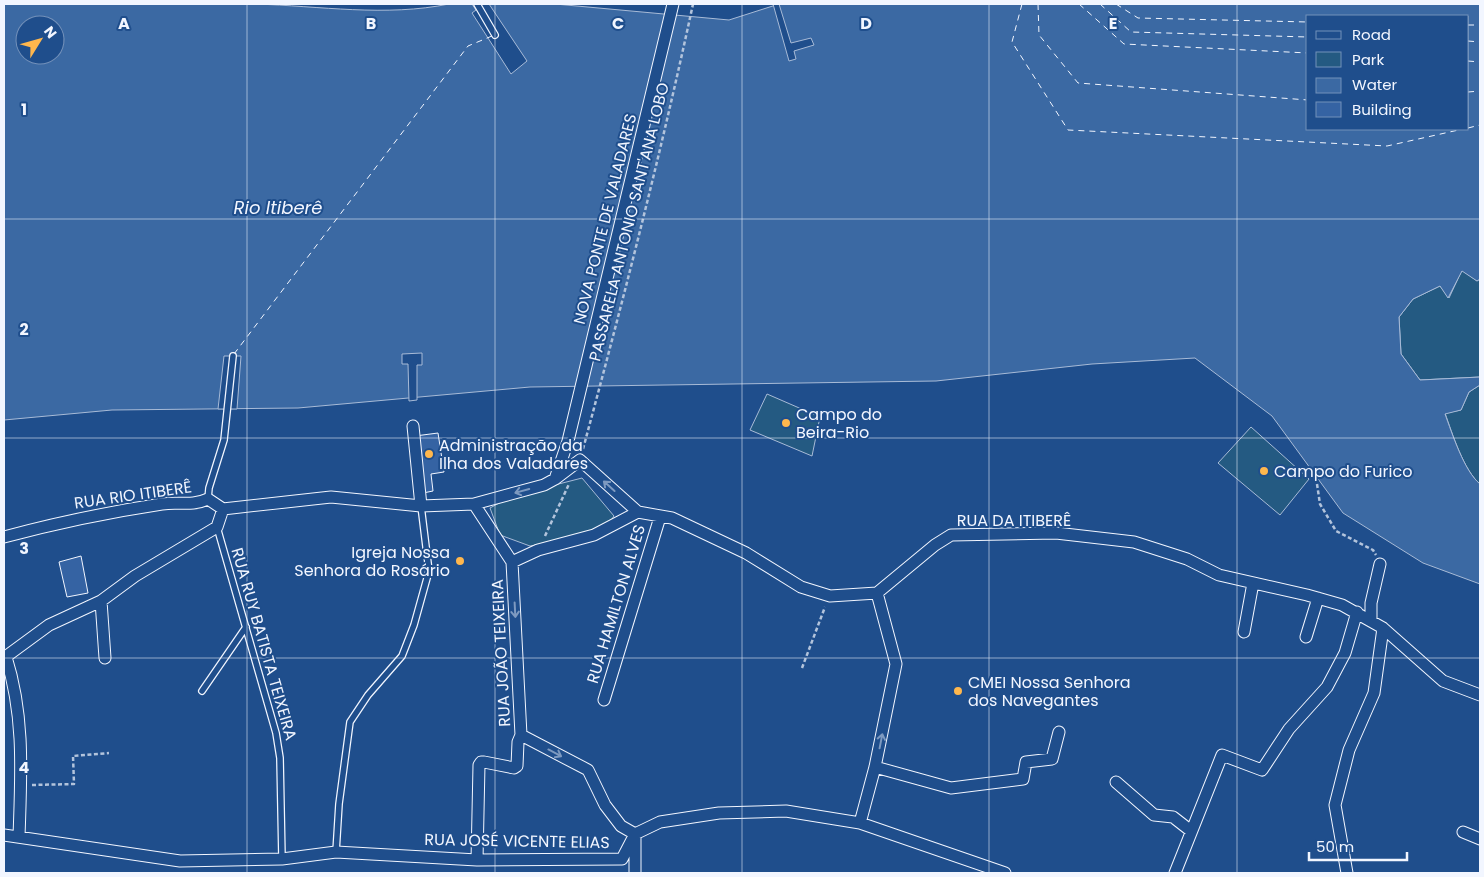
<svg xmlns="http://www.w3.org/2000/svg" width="1484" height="877" font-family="Poppins,sans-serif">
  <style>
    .green { fill: #245a82; stroke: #a8bbd7 }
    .water { fill: #3b69a3; stroke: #a8bbd7; fill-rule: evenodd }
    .pier { fill: #1f4e8c; stroke: #a8bbd7 }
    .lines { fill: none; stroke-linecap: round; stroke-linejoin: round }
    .ferry { stroke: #f2f6ff; stroke-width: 1; stroke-dasharray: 6 5; stroke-linecap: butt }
    .building { fill: #3563a3; stroke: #f2f6ff }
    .lane-casing { stroke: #f2f6ff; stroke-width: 8 }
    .street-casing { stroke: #f2f6ff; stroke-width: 13 }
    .path { stroke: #b3c4dc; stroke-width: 2.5; stroke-dasharray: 4 2.5; stroke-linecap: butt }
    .lane { stroke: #1f4e8c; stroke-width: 5.5 }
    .street { stroke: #1f4e8c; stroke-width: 11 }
    .oneway { stroke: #7e9ac0 }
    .grid { fill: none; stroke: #f2f6ff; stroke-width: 1; stroke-opacity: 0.55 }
    .poi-dot { fill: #ffb74d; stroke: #1f4e8c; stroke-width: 2 }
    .labels { text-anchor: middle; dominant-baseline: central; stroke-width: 4; stroke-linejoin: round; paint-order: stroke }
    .street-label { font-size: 16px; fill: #f2f6ff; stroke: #1f4e8c }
    .poi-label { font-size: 16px; fill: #f2f6ff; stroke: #1f4e8c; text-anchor: start }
    .water-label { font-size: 18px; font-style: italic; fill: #f2f6ff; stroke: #1f4e8c }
    .grid-label { font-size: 16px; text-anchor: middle; font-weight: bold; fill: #f2f6ff; stroke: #1f4e8c; stroke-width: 4; stroke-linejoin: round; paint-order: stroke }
  </style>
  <rect width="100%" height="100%" fill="#1f4e8c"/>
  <!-- green -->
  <path class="green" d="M1462,270L1477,281L1480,279V377L1420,380L1401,354L1399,317L1413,299L1440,286L1449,298Z
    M1480,385V484C1464,471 1452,433 1445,413L1461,410L1469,392Z
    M767,394L820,417L812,456L750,430Z
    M1251,427L1309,479L1280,515L1218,463Z
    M582,478L614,516L607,526L576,539L530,546L500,535L490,508L512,496Z"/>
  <!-- water -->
  <path class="water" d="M4,4C88,4 172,1 255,4C320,6 386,17 449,4H555L729,20L779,4H1480V279L1477,281L1462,271L1448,298L1440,286L1413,299L1399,317L1401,354L1420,380L1480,377V385L1469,392L1461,410L1445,414C1452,433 1464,471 1480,484V584L1423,563L1343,513L1272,416L1195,358L1092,364L936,381L530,387L298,408L112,410L4,420ZM1308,16H1468V129H1308ZM25,25H55V55H25Z"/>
  <!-- pier -->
  <path class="pier" d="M472,4H489L527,61L511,74L472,13L476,10Z
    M773,4H779L791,43L811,38L814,45L794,51L796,59L789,61Z
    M422,353V365H417V400L409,401L408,364H402V354Z
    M224,356H241L237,409H218Z"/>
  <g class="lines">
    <!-- ferry -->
    <path class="ferry" d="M1022,4L1012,42L1068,130L1387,146L1463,129
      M1038,4L1039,35L1078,83L1308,100
      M1079,4L1124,44L1308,53
      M1100,4L1131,32L1308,37
      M1116,4L1138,18L1308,22
      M1468,25H1480
      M1468,41L1480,42
      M1468,61L1480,62
      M1468,92L1480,91
      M1468,128L1480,125
      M234,354L468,46L492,36"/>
  </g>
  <!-- building -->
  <path class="building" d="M438,433L444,472L431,474L433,491L423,493L415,436Z
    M81,556L88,593L67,597L59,562Z"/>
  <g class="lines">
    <defs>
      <path id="lane" d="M477,4L495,35
        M208,499L209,488L224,440L233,356
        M217,527L276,733L280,758L282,859
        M202,691L246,627
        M336,852L339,804L350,722L368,695L402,656L414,625L429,571L421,506"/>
      <path id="street" d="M413,426L421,506
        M555,479L568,441L673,4
        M474,504L512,562L521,735L588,770L605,805L621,826L635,834V873
        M638,512L672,518L746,553L801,587L830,596L877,593L935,545L951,535L1056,533L1134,542L1187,559L1219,575L1307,595L1342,605L1383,628L1443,681L1480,695
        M4,537C56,523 109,512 162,504C180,501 190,507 208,499L223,509L331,497L421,506L474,504L544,485L555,479L580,460L638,512
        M512,562L538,550L594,535L638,512
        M101,601L105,658
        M1371,620V603L1380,564
        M1244,632L1253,583
        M1306,637L1318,598
        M6,657C25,717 21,775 19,837
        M4,658L49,625L101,601L135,576L217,527L223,509
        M604,700L660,517
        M875,767L951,788L1023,779L1026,762L1052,759L1059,732
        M1116,782L1154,815L1173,817L1191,831
        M860,823L875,767L896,664L877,593
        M1463,832L1480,839
        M4,835L180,861L282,859L336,852L477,860L622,859L635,834L660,822L719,813L786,811L860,823L1005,873
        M477,860L479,765L481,762H484L514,768L517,766L518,742L521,735
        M1175,873L1222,755L1262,770L1289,729L1327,687L1345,653L1357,612
        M1347,873L1335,805L1349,750L1374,693L1383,628"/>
    </defs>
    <!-- lane casing -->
    <use href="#lane" class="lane-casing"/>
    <!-- street casing -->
    <use href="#street" class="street-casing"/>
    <!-- path -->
    <path class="path" d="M583,449C623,301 661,153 693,4
      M1317,484L1320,504L1336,531L1373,550L1376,555
      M545,536L569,484
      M802,668L825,607
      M32,785L74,784L73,756L109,753"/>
    <!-- lane -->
    <use href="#lane" class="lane"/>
    <!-- street -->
    <use href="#street" class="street"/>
  </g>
  <!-- one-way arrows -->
  <defs><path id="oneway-shaft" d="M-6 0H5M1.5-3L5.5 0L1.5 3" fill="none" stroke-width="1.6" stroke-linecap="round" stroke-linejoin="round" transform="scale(1.25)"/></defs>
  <g class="oneway">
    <use href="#oneway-shaft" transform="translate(609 486) rotate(-138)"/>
    <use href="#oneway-shaft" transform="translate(522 491) rotate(165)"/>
    <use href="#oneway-shaft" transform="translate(515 610) rotate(87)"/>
    <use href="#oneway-shaft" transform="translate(881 741) rotate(-79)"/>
    <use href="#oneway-shaft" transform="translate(555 753) rotate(28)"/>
  </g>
  <!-- grid -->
  <path class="grid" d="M247,4V873M495,4V873M742,4V873M989,4V873M1237,4V873M4,219H1480M4,438H1480M4,658H1480"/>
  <!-- markers -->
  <g class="poi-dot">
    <circle cx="786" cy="423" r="5"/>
    <circle cx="429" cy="454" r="5"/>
    <circle cx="1264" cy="471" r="5"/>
    <circle cx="460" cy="561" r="5"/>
    <circle cx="958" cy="691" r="5"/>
  </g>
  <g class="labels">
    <!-- street labels -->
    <g class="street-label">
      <text transform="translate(605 219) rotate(-76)">NOVA PONTE DE VALADARES</text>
      <text transform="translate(629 222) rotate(-76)">PASSARELA ANTONIO SANT'ANA LOBO</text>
      <text transform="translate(133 495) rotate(-8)">RUA RIO ITIBERÊ</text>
      <text x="1014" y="520">RUA DA ITIBERÊ</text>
      <text transform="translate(616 604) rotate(-73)">RUA HAMILTON ALVES</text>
      <text transform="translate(264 644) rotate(74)">RUA RUY BATISTA TEIXEIRA</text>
      <text transform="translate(501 653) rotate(-93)">RUA JOÃO TEIXEIRA</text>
      <text transform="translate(517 841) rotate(1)">RUA JOSÉ VICENTE ELIAS</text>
    </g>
    <!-- poi labels -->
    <g class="poi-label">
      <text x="796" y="414">Campo do<tspan x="796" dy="18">Beira-Rio</tspan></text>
      <text x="439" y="445">Administração da<tspan x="439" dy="18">Ilha dos Valadares</tspan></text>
      <text x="1274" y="471">Campo do Furico</text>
      <text x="450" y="552" text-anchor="end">Igreja Nossa<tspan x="450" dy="18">Senhora do Rosário</tspan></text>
      <text x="968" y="682">CMEI Nossa Senhora<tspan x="968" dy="18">dos Navegantes</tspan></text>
    </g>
    <!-- water labels -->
    <g class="water-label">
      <text x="278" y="207">Rio Itiberê</text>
    </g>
  </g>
  <g class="grid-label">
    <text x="124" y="29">A</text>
    <text x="371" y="29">B</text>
    <text x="618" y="29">C</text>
    <text x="866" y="29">D</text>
    <text x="1113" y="29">E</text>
    <text x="24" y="115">1</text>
    <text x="24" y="335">2</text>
    <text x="24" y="554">3</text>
    <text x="24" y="773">4</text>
  </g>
  <!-- border -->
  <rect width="1484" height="877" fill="none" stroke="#f2f6ff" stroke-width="10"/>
  <!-- legend -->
  <rect x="1306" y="15" width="162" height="115" fill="#1f4e8c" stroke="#7391ba"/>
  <rect x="1316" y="31" width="25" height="8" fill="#1f4e8c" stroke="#7391ba"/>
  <text x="1352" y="40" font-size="15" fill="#f2f6ff">Road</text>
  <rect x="1316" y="52" width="25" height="15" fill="#245a82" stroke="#7391ba"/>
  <text x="1352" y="65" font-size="15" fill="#f2f6ff">Park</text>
  <rect x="1316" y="78" width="25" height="15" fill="#3b69a3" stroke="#7391ba"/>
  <text x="1352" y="90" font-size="15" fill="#f2f6ff">Water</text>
  <rect x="1316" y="102" width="25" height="15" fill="#3563a3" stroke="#7391ba"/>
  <text x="1352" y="115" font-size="15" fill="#f2f6ff">Building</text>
  <!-- north arrow -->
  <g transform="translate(40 40) rotate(53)"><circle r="24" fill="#1f4e8c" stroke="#7391ba"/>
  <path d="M0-4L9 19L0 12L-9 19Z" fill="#ffb74d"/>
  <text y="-8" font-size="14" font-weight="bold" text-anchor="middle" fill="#f2f6ff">N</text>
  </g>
  <!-- scale -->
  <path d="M1309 852v8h98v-8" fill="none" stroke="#f2f6ff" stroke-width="2.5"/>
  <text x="1316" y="852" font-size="15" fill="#f2f6ff" stroke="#1f4e8c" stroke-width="4" paint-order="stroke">50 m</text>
</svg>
